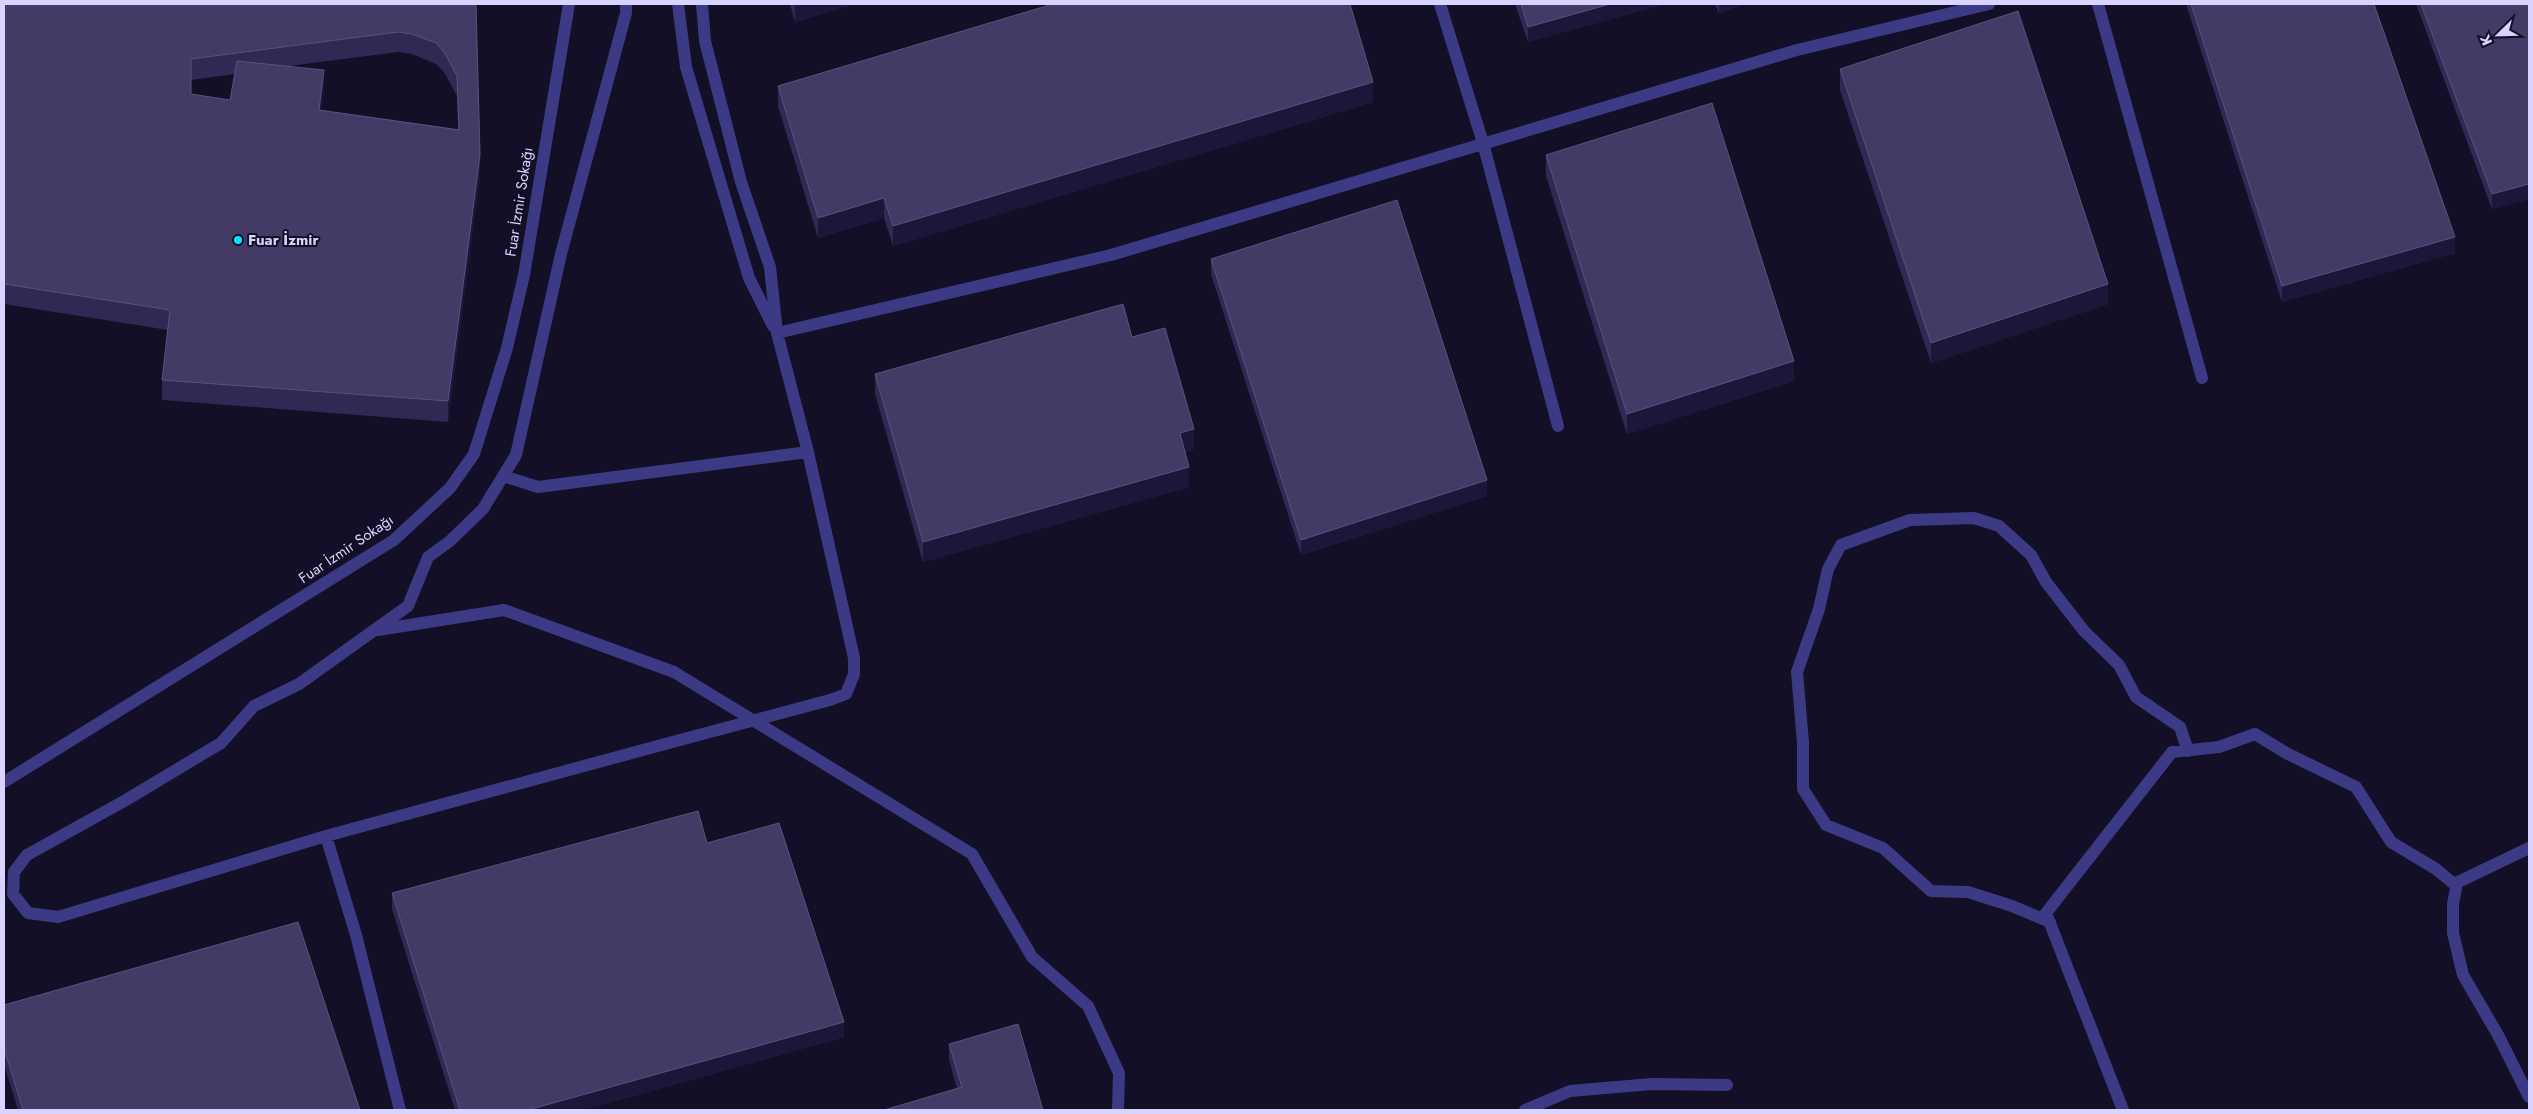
<svg xmlns="http://www.w3.org/2000/svg" width="2533" height="1114" font-family="Jost,sans-serif">
  <style>
    .lines { fill: none; stroke-linecap: round; stroke-linejoin: round }
    .minor { stroke: #3d3a85; stroke-width: 12 }
    .minor-bridge { stroke: #3d3a85; stroke-width: 12 }
    .wall { fill: #312854; fill-rule: evenodd }
    .shaded-wall { fill: #1d163a }
    .building { fill: #433a66; stroke: #5a527e; fill-rule: evenodd }
    .poi-dot { fill: #00e5ff; stroke: #130f26; stroke-width: 2 }
    .labels { text-anchor: middle; dominant-baseline: central; stroke-width: 4; stroke-linejoin: round; paint-order: stroke }
    .street-label { font-size: 15px; fill: #d9d4ff; stroke: #130f26 }
    .poi-label { font-size: 15px; font-weight: bold; fill: #d9d4ff; stroke: #130f26; text-anchor: start }
  </style>
  <rect width="100%" height="100%" fill="#130f26"/>
  <g class="lines">
    <!-- minor -->
    <path class="minor" d="M626,4V13L561,254L516,455L483,509L450,541L428,557L408,606L299,684L254,706L221,743L126,800L27,855L14,872L13,894L28,913L58,917L326,836L665,744
      M678,4L686,67L749,278L773,326
      M702,4L705,41L741,182L770,267L777,333L808,452L854,658V674L846,694L830,700
      M1440,4L1483,143L1558,426
      M2098,4L2202,378
      M777,333L1111,255L1797,50L1989,4
      M503,476L538,487L808,452
      M378,630L504,610L674,672L972,854L1032,957L1088,1006L1119,1073L1118,1110
      M4,782L394,540L450,488L474,454L507,348L524,275L569,4
      M326,836L356,935L400,1110
      M2457,883L2453,904V933L2463,975L2498,1035L2529,1097
      M2050,922L2012,906L1968,892L1931,891L1883,848L1826,825L1803,789V743L1797,672L1819,609L1828,569L1841,545L1910,520L1974,518L1999,526L2031,555L2046,582L2084,631L2119,665L2136,697L2180,727L2188,751
      M1525,1110L1570,1091L1652,1084L1727,1085
      M2123,1110L2046,913L2172,752L2219,747L2255,734L2288,754L2356,787L2391,842L2436,869L2454,884L2529,848"/>
    <!-- minor-bridge -->
    <path class="minor-bridge" d="M665,744L830,700"/>
  </g>
  <!-- wall -->
  <path class="wall" d="M4,4H476L480,175L448,422L162,400V380L168,330L4,304ZM398,52L412,54L436,64L444,72L457,96L458,129L321,110L324,91L289,66ZM235,74L230,100L191,94V80Z
    M790,4H855L795,22Z
    M1515,4H1665L1528,42Z
    M1715,4H1744L1719,13Z
    M2186,4H2374L2455,253L2282,302Z
    M2416,4H2529V199L2492,209Z
    M1840,69L2108,304L1931,363L1840,90Z
    M778,86L1373,102L893,246L884,218L818,238L778,106Z
    M1546,155L1794,381L1627,434L1546,176Z
    M1211,259L1487,496L1301,555L1211,274Z
    M1132,337L1194,449L1185,452L1189,487L923,562L875,394V374Z
    M707,843L844,1037L583,1110H455L392,909V893Z
    M4,1005L360,1110H18L4,1064Z
    M949,1044L1043,1110L957,1089L949,1059Z"/>
  <!-- shaded-wall -->
  <path class="shaded-wall" d="M795,4H855L795,22Z
    M1610,4H1665L1528,42V27Z
    M1719,4H1744L1719,13Z
    M324,70V91L319,130V110Z
    M1373,82V102L893,246V226Z
    M480,155V175L448,422V401Z
    M2529,184V199L2492,209V194Z
    M884,198V218L818,238V218Z
    M2455,237V253L2282,302V286Z
    M2108,284V304L1931,363V343Z
    M1794,361V381L1627,434V414Z
    M1194,429V449L1180,453V433Z
    M1189,467V487L923,562V542Z
    M1487,480V496L1301,555V540Z
    M844,1022V1037L583,1110H528Z"/>
  <!-- building -->
  <path class="building" d="M4,4H476L480,155L448,401L162,380L170,310L4,284ZM398,32L412,34L436,43L444,52L457,76L459,130L319,110L324,70L237,61L230,100L191,94V59Z
    M1053,4H1350L1373,82L893,226L884,198L818,218L778,86Z
    M1521,4H1610L1528,27Z
    M2191,4H2374L2455,237L2282,286Z
    M2421,4H2529V184L2492,194Z
    M2018,11L2108,284L1931,343L1840,69Z
    M1712,103L1794,361L1627,414L1546,155Z
    M1397,200L1487,480L1301,540L1211,259Z
    M1123,304L1132,337L1165,328L1194,429L1180,433L1189,467L923,542L875,374Z
    M698,811L707,843L779,823L844,1022L528,1110H460L392,893Z
    M298,922L360,1110H23L4,1048V1005Z
    M1018,1024L1043,1110H884L962,1087L949,1044Z"/>
  <!-- markers -->
  <circle class="poi-dot" cx="238" cy="240" r="5"/>
  <g class="labels">
    <!-- street labels -->
    <g class="street-label">
      <text transform="translate(519 202) rotate(-81)">Fuar İzmir Sokağı</text>
      <text transform="translate(346 549) rotate(-34)">Fuar İzmir Sokağı</text>
    </g>
    <!-- poi labels -->
    <g class="poi-label">
      <text x="248" y="240">Fuar İzmir</text>
    </g>
  </g>
  <!-- border -->
  <rect width="2533" height="1114" fill="none" stroke="#d9d4ff" stroke-width="10"/>
  <!-- north arrow -->
  <g transform="translate(2498 35) rotate(247)" stroke="#130f26" stroke-width="4" paint-order="stroke">
  <path d="M0-4L9 19L0 12L-9 19Z" fill="#d9d4ff"/>
  <text y="-8" font-size="14" font-weight="bold" text-anchor="middle" fill="#d9d4ff">K</text>
  </g>
</svg>
